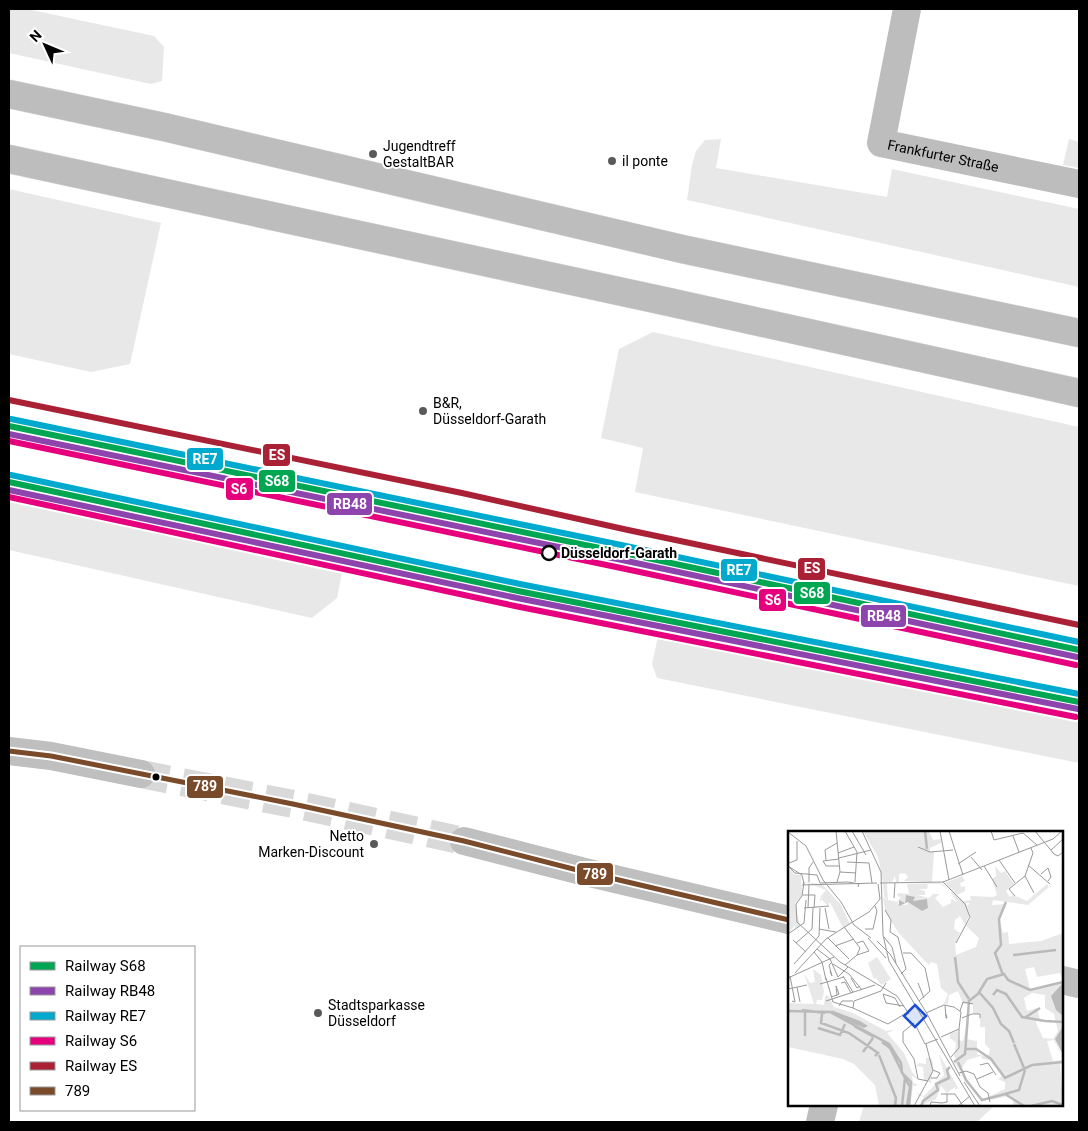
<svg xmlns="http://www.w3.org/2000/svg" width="1088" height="1131" font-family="Roboto,sans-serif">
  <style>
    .green { fill: #e8e8e8 }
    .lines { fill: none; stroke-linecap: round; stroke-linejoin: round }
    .secondary-tunnel { stroke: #d9d9d9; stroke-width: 28; stroke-dasharray: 28 14; stroke-linecap: butt }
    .motorway-casing { stroke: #dbdbdb; stroke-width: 29 }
    .minor { stroke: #bdbdbd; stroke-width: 28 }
    .secondary { stroke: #bfbfbf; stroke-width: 28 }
    .motorway { stroke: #bdbdbd; stroke-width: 28 }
    .bus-1-casing { stroke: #fff; stroke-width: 9 }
    .bus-1 { stroke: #7a4b2a; stroke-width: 5 }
    .rail-1-casing { stroke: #fff; stroke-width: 10 }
    .rail-2-casing { stroke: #fff; stroke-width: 10 }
    .rail-3-casing { stroke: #fff; stroke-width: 10 }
    .rail-4-casing { stroke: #fff; stroke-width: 10 }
    .rail-5-casing { stroke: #fff; stroke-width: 10 }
    .rail-1 { stroke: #00a651; stroke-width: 6 }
    .rail-2 { stroke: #8e44ad; stroke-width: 6 }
    .rail-3 { stroke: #00a9ce; stroke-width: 6 }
    .rail-4 { stroke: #e6007e; stroke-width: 6 }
    .rail-5 { stroke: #aa2135; stroke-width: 6 }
    .poi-dot { fill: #595959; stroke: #fff; stroke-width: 2 }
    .stop-dot { fill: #fff; stroke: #000; stroke-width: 2.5 }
    .bus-dot { fill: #000; stroke: #fff; stroke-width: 2 }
    .labels { text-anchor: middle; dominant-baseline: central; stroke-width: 4; stroke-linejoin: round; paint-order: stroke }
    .poi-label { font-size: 14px; fill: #000; stroke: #fff; text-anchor: start }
    .street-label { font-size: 14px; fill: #000; stroke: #fff }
    .stop-label { font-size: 14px; font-weight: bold; fill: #000; stroke: #fff; text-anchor: start }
    .inset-river { fill: none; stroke: #bababa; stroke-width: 2.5 }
    .inset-road { fill: none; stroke: #999; stroke-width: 1 }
    .view { fill: #1d4ed8; fill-opacity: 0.15; stroke: #1d4ed8; stroke-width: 2.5 }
    .inset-edge { fill: none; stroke: #000; stroke-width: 2.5 }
    .line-badge { stroke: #fff; stroke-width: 2 }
    .badge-label { font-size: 14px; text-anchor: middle; font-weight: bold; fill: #fff }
  </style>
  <rect width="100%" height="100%" fill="#fff"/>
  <!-- green -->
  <path class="green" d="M9,9H27L154,36L164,47L162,81L151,84L9,53Z
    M721,139L716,168L887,197L892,169L1079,209V287L687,200L692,165L696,151L705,140Z
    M1069,139L1079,142V168L1063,165Z
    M9,189L161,223L130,364L91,372L9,354Z
    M653,332L1079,427V586L635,492L643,448L601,438L619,349Z
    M9,497L343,568L337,598L312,618L9,550Z
    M659,632L1079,717V763L657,678L652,664Z
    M864,1105H995L977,1122H859Z"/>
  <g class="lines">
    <!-- secondary-tunnel -->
    <path class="secondary-tunnel" d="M141,774L293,804L464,841"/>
    <defs>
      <path id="motorway" d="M9,94L164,127L682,249L1079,333
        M9,159L669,302L1079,393"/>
    </defs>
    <!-- motorway casing -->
    <use href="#motorway" class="motorway-casing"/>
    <!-- minor -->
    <g class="minor">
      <path id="s1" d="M907,9L881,143L1079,184"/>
      <path d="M820,1122L824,1105"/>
    </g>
    <!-- secondary -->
    <path class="secondary" d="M9,751L51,756L141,774
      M464,841L585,872L789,920
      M1062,980L1079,984"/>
    <!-- motorway -->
    <use href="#motorway" class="motorway"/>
    <defs>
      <path id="bus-1" d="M9,751L51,756L293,804L464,841L585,872L789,920"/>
    </defs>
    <!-- bus-1 casing -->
    <use href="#bus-1" class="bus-1-casing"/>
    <!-- bus-1 -->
    <use href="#bus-1" class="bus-1"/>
    <defs>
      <path id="rail-1" d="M9,426L624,553L1079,650
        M9,482L518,591L1079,702"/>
      <path id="rail-2" d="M9,434L622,560L1077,657
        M9,490L517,598L1078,709"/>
      <path id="rail-3" d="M11,419L626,546L1079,642
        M11,475L520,584L1079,694"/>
      <path id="rail-4" d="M9,441L621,568L1076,665
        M9,497L515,606L1076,717"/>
      <path id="rail-5" d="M9,400L462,493L628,530L1079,625"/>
    </defs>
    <!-- rail-1 casing -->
    <use href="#rail-1" class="rail-1-casing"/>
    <!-- rail-2 casing -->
    <use href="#rail-2" class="rail-2-casing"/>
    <!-- rail-3 casing -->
    <use href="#rail-3" class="rail-3-casing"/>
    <!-- rail-4 casing -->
    <use href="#rail-4" class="rail-4-casing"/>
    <!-- rail-5 casing -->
    <use href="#rail-5" class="rail-5-casing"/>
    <!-- rail-1 -->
    <use href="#rail-1" class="rail-1"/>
    <!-- rail-2 -->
    <use href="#rail-2" class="rail-2"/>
    <!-- rail-3 -->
    <use href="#rail-3" class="rail-3"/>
    <!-- rail-4 -->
    <use href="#rail-4" class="rail-4"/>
    <!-- rail-5 -->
    <use href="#rail-5" class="rail-5"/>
  </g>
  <!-- markers -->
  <g class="poi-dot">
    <circle cx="373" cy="154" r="5"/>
    <circle cx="612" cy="161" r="5"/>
    <circle cx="423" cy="411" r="5"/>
    <circle cx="374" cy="844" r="5"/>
    <circle cx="318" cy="1013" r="5"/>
  </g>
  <circle class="stop-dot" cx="549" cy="553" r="7"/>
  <circle class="bus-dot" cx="156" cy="777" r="4.5"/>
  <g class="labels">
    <!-- poi labels -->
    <g class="poi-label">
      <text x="383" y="146">Jugendtreff<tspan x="383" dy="16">GestaltBAR</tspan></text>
      <text x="622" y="161">il ponte</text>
      <text x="433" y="403">B&amp;R,<tspan x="433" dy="16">Düsseldorf-Garath</tspan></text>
      <text x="364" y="836" text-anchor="end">Netto<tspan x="364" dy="16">Marken-Discount</tspan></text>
      <text x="328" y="1005">Stadtsparkasse<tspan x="328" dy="16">Düsseldorf</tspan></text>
    </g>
    <!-- street labels -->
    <g class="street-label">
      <text stroke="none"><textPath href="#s1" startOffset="200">Frankfurter Straße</textPath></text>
    </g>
    <!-- stop labels -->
    <g class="stop-label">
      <text x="561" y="553">Düsseldorf-Garath</text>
    </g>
  </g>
  <!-- overview -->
  <g transform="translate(788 831)">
    <rect width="275" height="275" fill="#fff"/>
    <path d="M75,0H141L145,9L153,8V12L142,17V21H146L144,51L116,50L120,46L117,42L111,43V51H108L107,45L104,51H95L90,26ZM207,35L213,42L217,40L226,53L218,60L222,66L225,64L239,70L259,53L261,56L240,74L205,69L204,74L218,73L211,89L215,102L220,101L221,113L253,110L275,102V150L272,142L249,146L246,136L237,138L242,158L275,152V195L267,208L275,228L266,209L259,210L265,230L275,229L272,232L275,274L225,275V268L220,265L203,269L202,265L217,258V251L210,248L214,245L202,229L194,228L193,225L179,229L172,240L166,231L169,229L166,225L168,212L162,207V202L170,200L171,209L175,210L181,184L178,208L189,210V223L200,226L202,218L197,213V196H192V183H185V173H175L170,160L161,164L160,173H156L160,163L153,157L149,133L143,131L141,134L134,127L110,101L97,80L95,66L99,69L96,65L95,52L99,53L100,69L109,71L113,66L109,65L110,62L121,63L119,53L152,52L155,53L161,60L153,53H140L139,58H130L137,60V64H129L141,67L145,63H152L147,67L155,76L163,72V68L169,71L162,60L176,70L183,69L182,65L205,66L209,64L204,48L208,45ZM118,64L124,65L125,70L139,68L140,77L134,80L121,71L118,74L110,73L111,69L117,72ZM178,72H182L179,75L183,87L178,95L191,107L188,116L168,124L167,113L172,102L166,98L167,89L172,85L177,94L181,85ZM244,162L257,164V177L266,183L270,200L265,208L255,207L248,192V188L252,189L249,177L239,180L236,167ZM2,38L6,42L4,43L13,44L14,65L7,72L12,95L7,97V94L0,103ZM174,45L177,50L172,52L173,56L177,55V60L169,64L157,52ZM17,51L34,53L53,74L62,93L55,97L42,71L40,75L33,68L32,73V67H35L32,66L38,59ZM89,126L103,148L93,154L88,147L86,148L80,132ZM25,138L33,144L36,161L34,169H29L28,173L36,174L37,165L40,164L46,176L65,182L98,200L107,199L99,202L116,222L124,241L131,249L124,245L125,252L131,254L125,255L122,275H91L87,254L66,233L55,228L0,216V172L26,173L16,142L22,152L27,151ZM151,223L176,267L170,257L167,259V256L159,262L153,255L148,268L132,275L136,266L130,264L129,262L136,265L156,244ZM138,227H143L145,232L143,252L136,249L135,236L128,235L131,232L138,233Z" fill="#e8e8e8" fill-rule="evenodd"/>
    <path d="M118,64L127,66L125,70L139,68L140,77L134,80L120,71L111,75V69L117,72ZM275,152V185L268,179L263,165ZM43,179L72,190L80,195L76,197L48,185ZM275,195V224L267,208Z" fill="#bababa"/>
    <path class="inset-river" d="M137,0L139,18M225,124L268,119M167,126L170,151L181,168M215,144L207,122L213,114L211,88L218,71M191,161L205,177L213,193L221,200L226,212M205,164L209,159L218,163L234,186L257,190M14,179L37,182M0,180L42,181L101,213L113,232L114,242L123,251L121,275M34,183L33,192L61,202L90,222L87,225M238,186L252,177M257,190L275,191M66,195L86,206M30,197L52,204L57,193M17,205V181M94,211L102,217L117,247L114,275M226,213L236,237M177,218H188L203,228L217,247L244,234L275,231M75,221L85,207M91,224L108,267L107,275M166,231L177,223L181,170L190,163L199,148L216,143L220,149L242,159L275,151M170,231L178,249L194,269L217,263L236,275M117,247L122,256L119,275M217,263L231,259L237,239M133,275L135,270L150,259L148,253L161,247L159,239L162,236M243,275L264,270L275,274"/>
    <path class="inset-road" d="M48,0L52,41L49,51M57,0L69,21M64,0L78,24M74,0L93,41L95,104L101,130L187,275M152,0L161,49M161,0L175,44M203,0L206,9L235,2L249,14M247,0L266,23L270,25L275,21M0,1L18,15L35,49L53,71L66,94L83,107M225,5L231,21M130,16L142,21L165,19M263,19L275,8M50,22L66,16M183,26L194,39M51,27L83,19M51,28L35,30L38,35H51M38,29L37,19L49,12M211,29L227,52M59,31L81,32L84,52M1,32L9,29V10M170,33L188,21M240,34L262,53M0,35L14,44L16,53M0,35L7,42L29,44L32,52L60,51L71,53L70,56M196,35L209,56M52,41L68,42M253,43L260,37L263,46L260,50M237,45L246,62M16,51L14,65L8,73L9,91L52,131L109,165L121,183M21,51V37L25,31M67,51L69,21M155,51L177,73L182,86L168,112M92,52L155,51L265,8L274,0M14,54L89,52M15,64H27L26,77M227,65L221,58L237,45L245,22L243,17M106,67L107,52M16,77L41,75M20,77L21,53M37,77L41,98M97,79L103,89L102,101L110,106L114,123L118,138L113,143M63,92L81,81L92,68L90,53M56,96L72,117L69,124L57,134M31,98L48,101M77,98H85L89,80L87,75M0,103L16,92L18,69M96,106L104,116L108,132M40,107L61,128M80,107L98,127M5,109L18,121M89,110L102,123L138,181L172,245M8,112L24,98L25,77M69,112L75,110L81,120L69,124M47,115L66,108M29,118L42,128L50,146L60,136M26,121L34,131L38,149M115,122H123L137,137L142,160L131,170M6,133L31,105L32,77M45,133L61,143L74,159M42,140L44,145L41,134L44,131M7,142L38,108L63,92M2,145L7,171L4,170M55,145L65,161M0,147L46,126M38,147L45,171L65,177M63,147L69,157L72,155M53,152L57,151L63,162M130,152L136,167M32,153L56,146M9,156L12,171M0,158L19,154M95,163L98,172L116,175M95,163L107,167L112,176M43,166L49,164L48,155L51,163L49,164M38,170L87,154M157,174L158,187H159L158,183M51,175L54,170H65M65,177L100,193L120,181M65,177L66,170L93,160L98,152M172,180L175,171L185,173M138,182L156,174L166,176L173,181L171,198M174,187L184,183H192V187M126,192L115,201V211L126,228L130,248L140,250M128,195L137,213L150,208M153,206L171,198M163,226L171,217V198M192,234L200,232L208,244M171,242L178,240L186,243L192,256L200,262L202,271M143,247H149L152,242L145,239M189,248L205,241M176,251L192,275M153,263H159V271L154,272M159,263H167L175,275M126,275L145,240L138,213M142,275L143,271L154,272M170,275L182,265"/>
    <path class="view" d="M127,174L138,185L127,196L116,185Z"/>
    <rect width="275" height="275" class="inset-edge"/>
  </g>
  <g class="line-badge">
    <rect x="262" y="443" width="29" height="24" rx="5" fill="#aa2135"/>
    <rect x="186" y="447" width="38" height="24" rx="5" fill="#00a9ce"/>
    <rect x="258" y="469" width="38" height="24" rx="5" fill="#00a651"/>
    <rect x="225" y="477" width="29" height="24" rx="5" fill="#e6007e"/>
    <rect x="326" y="492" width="47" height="24" rx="5" fill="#8e44ad"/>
    <rect x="797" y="557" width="29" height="24" rx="5" fill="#aa2135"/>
    <rect x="720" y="558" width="38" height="24" rx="5" fill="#00a9ce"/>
    <rect x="793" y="581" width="38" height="24" rx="5" fill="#00a651"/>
    <rect x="758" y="588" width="29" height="24" rx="5" fill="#e6007e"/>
    <rect x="860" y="604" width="47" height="24" rx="5" fill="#8e44ad"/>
    <rect x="186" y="775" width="38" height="24" rx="5" fill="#7a4b2a"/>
    <rect x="576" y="862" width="38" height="24" rx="5" fill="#7a4b2a"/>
  </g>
  <g class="badge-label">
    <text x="277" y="460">ES</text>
    <text x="205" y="464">RE7</text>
    <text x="277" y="486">S68</text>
    <text x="239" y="494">S6</text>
    <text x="350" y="509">RB48</text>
    <text x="812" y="573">ES</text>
    <text x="739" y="575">RE7</text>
    <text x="812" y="598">S68</text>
    <text x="773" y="605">S6</text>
    <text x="884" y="621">RB48</text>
    <text x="205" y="791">789</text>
    <text x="595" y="879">789</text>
  </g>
  <!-- border -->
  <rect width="1088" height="1131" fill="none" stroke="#000000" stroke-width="20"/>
  <!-- legend -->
  <rect x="20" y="946" width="175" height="165" fill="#ffffff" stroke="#999999"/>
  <rect x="30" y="962" width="25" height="8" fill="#00a651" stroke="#999999"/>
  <text x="65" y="971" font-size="15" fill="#000000">Railway S68</text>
  <rect x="30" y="987" width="25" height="8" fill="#8e44ad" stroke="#999999"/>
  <text x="65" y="996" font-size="15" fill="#000000">Railway RB48</text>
  <rect x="30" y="1012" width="25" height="8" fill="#00a9ce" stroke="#999999"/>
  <text x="65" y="1021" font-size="15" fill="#000000">Railway RE7</text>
  <rect x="30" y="1037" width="25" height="8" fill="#e6007e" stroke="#999999"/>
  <text x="65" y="1046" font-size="15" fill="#000000">Railway S6</text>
  <rect x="30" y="1062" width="25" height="8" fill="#aa2135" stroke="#999999"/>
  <text x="65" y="1071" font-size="15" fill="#000000">Railway ES</text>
  <rect x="30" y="1087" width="25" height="8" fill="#7a4b2a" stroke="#999999"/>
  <text x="65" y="1096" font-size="15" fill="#000000">789</text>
  <!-- north arrow -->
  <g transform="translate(45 45) rotate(314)" stroke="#ffffff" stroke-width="4" paint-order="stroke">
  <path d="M0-4L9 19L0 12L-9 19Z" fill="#000000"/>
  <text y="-8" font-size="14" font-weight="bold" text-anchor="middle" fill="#000000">N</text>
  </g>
</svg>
